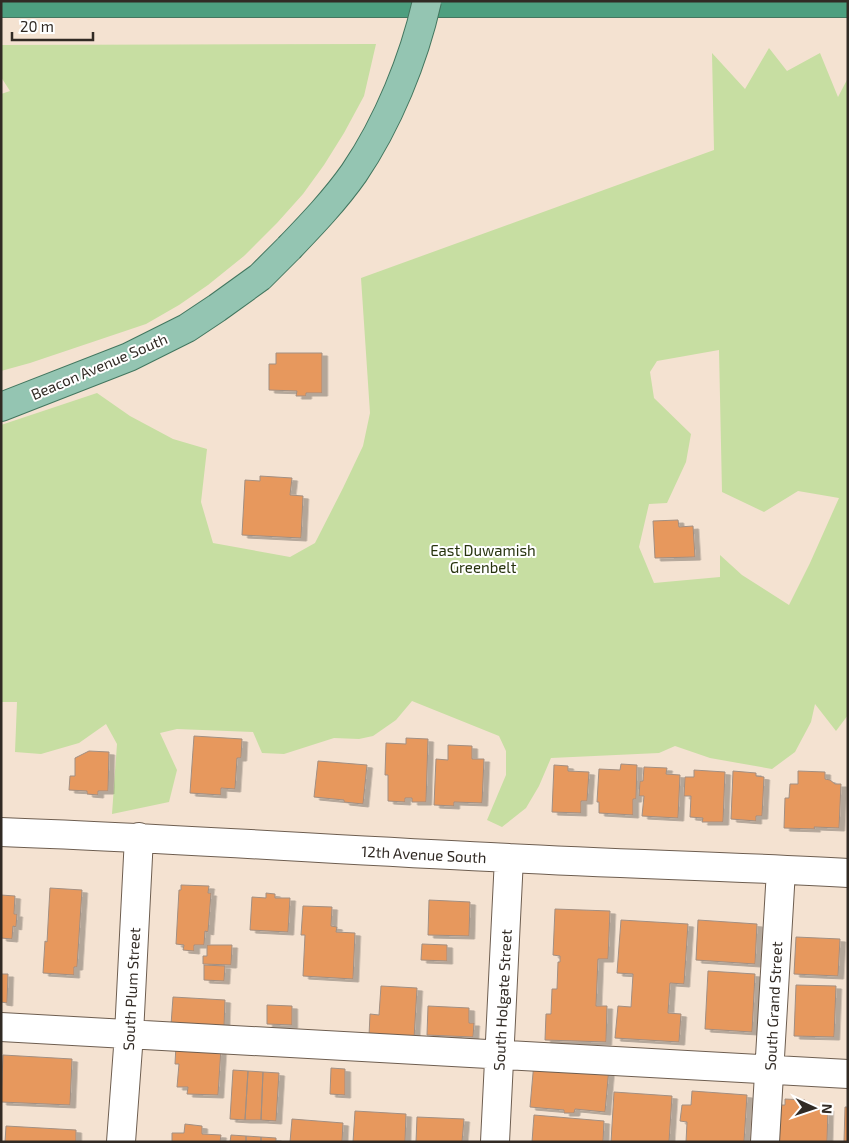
<svg xmlns="http://www.w3.org/2000/svg" width="849" height="1143" font-family="'Exo 2',sans-serif">
  <style>
    .green { fill: #c7dea2; fill-rule: evenodd }
    .building { fill: #e7985d; stroke: #a28f82; filter: url(#shadow) }
    .lines { fill: none; stroke-linecap: round; stroke-linejoin: round }
    .minor-casing { stroke: #6e5e50; stroke-width: 30 }
    .major-casing { stroke: #43765f; stroke-width: 30 }
    .highway-casing { stroke: #43765f; stroke-width: 30 }
    .minor { stroke: #fff; stroke-width: 28 }
    .major { stroke: #94c5b2; stroke-width: 28 }
    .highway { stroke: #4d9f7f; stroke-width: 28 }
    .major-bridge-casing { stroke: #43765f; stroke-width: 30; stroke-linecap: butt }
    .major-bridge { stroke: #94c5b2; stroke-width: 28 }
    .labels { text-anchor: middle; dominant-baseline: central; stroke-width: 4; stroke-linejoin: round; paint-order: stroke }
    .street-label { font-size: 15px; fill: #312a24; stroke: #fff }
    .park-label { font-size: 15px; fill: #27330e; stroke: #fff }
  </style>
  <defs>
    <filter id="shadow"><feDropShadow dx="5.5" dy="3" stdDeviation="0" flood-color="#0004"/></filter>
  </defs>
  <rect width="100%" height="100%" fill="#f4e2d1"/>
  <!-- green -->
  <path class="green" d="M376,44L364,96L344,133L324,165L303,194L277,223L244,256L208,285L179,305L146,324L30,363L1,371V94L10,91L1,77V45Z
    M769,48L787,71L820,53L838,97L848,78V715L836,731L815,704L811,722L795,752L772,769L710,758L675,746L659,753L551,758L539,786L526,808L502,827L487,820L506,775V751L499,736L412,701L396,720L373,736L359,739L334,738L284,754L262,753L253,732L177,729L160,733L177,770L169,802L112,814L117,744L106,724L79,743L41,754L15,752L17,702H1V425L97,393L130,416L173,439L207,449L201,502L213,543L290,557L315,543L343,488L363,446L370,413L361,278L714,150L712,53L745,89ZM719,350L722,492L764,512L798,491L839,498L810,563L789,605L742,575L720,555V577L654,583L639,547L649,504L667,503L686,462L691,434L654,398L650,372L657,361Z"/>
  <!-- building -->
  <path class="building" d="M276,353H322V393H306V396H296L297,391L269,390V364H276Z
    M260,476L292,478L290,495L303,496L301,538L242,535L245,480L260,481Z
    M678,520L679,527L693,526L695,557L655,558L653,521Z
    M194,736L242,739L241,758H237L235,789L221,788V795L190,793Z
    M406,738L428,739L426,802H412V798H405V802L388,801V775H385L386,743L406,744Z
    M448,745L472,746V759H484L482,803L454,802V806L434,805L436,759L448,760Z
    M89,751L109,752L108,791H98V795L87,794V791L69,790L70,776H75V758Z
    M318,761L367,765L363,804L344,802V800L314,797Z
    M621,764L637,765L636,799H633V815L599,813V802H597L599,769L620,770Z
    M554,765L568,766V771L589,772L587,801H581V813L552,812Z
    M644,767L667,768L666,774L680,775L678,818L642,816L644,796H639L640,781H643Z
    M694,770L725,772L723,822H702L703,818L690,817L691,796H684L685,777H694Z
    M733,771L756,773V776L764,777L762,816H756V821L731,819Z
    M798,771L825,772V779L830,780L835,784H841L839,828L814,827L815,829L784,828L785,798H789L790,784H798Z
    M181,885L209,886L208,893H211L208,932L205,931L204,945H194V951L183,950L184,945L176,944L179,890H181Z
    M50,888L82,890L77,967H74V975L43,973L45,941L47,942Z
    M266,893L275,894V898H290L288,932L250,930L252,897L266,898Z
    M1,895L15,896L14,914H17L16,927L13,926L12,939L1,938Z
    M429,900L470,902L469,936L428,935Z
    M303,906L332,907L331,926L337,927L336,932L355,933L353,979L303,976L305,935H301Z
    M555,909L610,911L608,959H598L596,1006H607L606,1042L545,1040L546,1014H551L552,989H557L558,962H560V956L553,955Z
    M621,920L688,924L684,984L670,983L668,1013L681,1014L679,1042L615,1038L618,1006L631,1007L633,974L617,973Z
    M698,920L757,924L755,964L696,960Z
    M796,937L840,939L838,976L794,974Z
    M422,944L447,945V961L421,960Z
    M207,945H232L231,965L203,964V956H207Z
    M204,965L225,966L224,981L204,980Z
    M708,971L755,974L752,1032L705,1029Z
    M1,974H8L7,1003L1,1002Z
    M796,985L836,986L834,1037L794,1036Z
    M381,986L417,988L414,1039L369,1036L370,1014L379,1015Z
    M173,997L225,1000L224,1028L171,1025Z
    M267,1005L292,1006V1025L267,1024Z
    M428,1006L469,1008V1023H474L473,1037L427,1035Z
    M176,1045L221,1048L218,1095L187,1094L188,1087H177L179,1064H175Z
    M3,1055L72,1059L70,1105L1,1102Z
    M534,1062L609,1068L605,1112L575,1109L574,1113H564V1110L530,1107Z
    M331,1068L345,1069V1095L330,1094Z
    M233,1070L248,1071L245,1120L230,1119Z
    M248,1071L263,1072L261,1120H245Z
    M263,1072L279,1073L276,1121L261,1120Z
    M692,1091L747,1095L744,1142H686L687,1122L680,1121L682,1105H691Z
    M614,1092L672,1096L669,1142H611Z
    M785,1099L805,1100V1107L828,1108L827,1142H776L780,1105H785Z
    M845,1107H848V1142H844Z
    M355,1111L406,1114L405,1142H353Z
    M534,1115L604,1121L603,1142H532Z
    M417,1117L464,1119L462,1142H416Z
    M292,1119L343,1123L342,1142H290Z
    M185,1124L202,1126V1134L221,1135L220,1142H172V1133H184Z
    M6,1126L76,1130V1142H5Z
    M231,1135L246,1136V1142H230Z
    M246,1136L261,1137V1142H246Z
    M261,1137L276,1138V1142H261Z"/>
  <g class="lines">
    <defs>
      <path id="minor" d="M1,832C164,838 327,849 490,857C609,864 729,866 848,873
        M1,1027L848,1074
        M121,1142L129,1034L139,837
        M495,1142L509,858
        M765,1142L781,870"/>
      <path id="major" d="M1,407L129,357L187,328L217,308L260,277L289,248"/>
      <path id="highway" d="M1,3H848"/>
    </defs>
    <!-- minor casing -->
    <use href="#minor" class="minor-casing"/>
    <!-- major casing -->
    <use href="#major" class="major-casing"/>
    <!-- highway casing -->
    <use href="#highway" class="highway-casing"/>
    <!-- minor -->
    <use href="#minor" class="minor"/>
    <!-- major -->
    <use href="#major" class="major"/>
    <!-- highway -->
    <use href="#highway" class="highway"/>
    <defs>
      <path id="major-bridge" d="M289,248C312,224 335,200 354,173C388,123 414,59 427,1"/>
    </defs>
    <!-- major-bridge casing -->
    <use href="#major-bridge" class="major-bridge-casing"/>
    <!-- major-bridge -->
    <use href="#major-bridge" class="major-bridge"/>
  </g>
  <g class="labels">
    <!-- street labels -->
    <g class="street-label">
      <text transform="translate(99 366) rotate(-23)">Beacon Avenue South</text>
      <text transform="translate(424 854) rotate(3)">12th Avenue South</text>
      <text transform="translate(131 989) rotate(-87)">South Plum Street</text>
      <text transform="translate(502 1000) rotate(-87)">South Holgate Street</text>
      <text transform="translate(773 1006) rotate(-87)">South Grand Street</text>
    </g>
    <!-- park labels -->
    <g class="park-label">
      <text x="483" y="550">East Duwamish<tspan x="483" dy="17">Greenbelt</tspan></text>
    </g>
  </g>
  <!-- border -->
  <rect width="849" height="1143" fill="none" stroke="#312a24" stroke-width="5"/>
  <!-- north arrow -->
  <g transform="translate(814 1108) rotate(93)" stroke="#ffffff" stroke-width="4" paint-order="stroke">
  <path d="M0-4L9 19L0 12L-9 19Z" fill="#312a24"/>
  <text y="-8" font-size="14" font-weight="bold" text-anchor="middle" fill="#312a24">N</text>
  </g>
  <!-- scale -->
  <path d="M12 32v8h81v-8" fill="none" stroke="#312a24" stroke-width="2.5"/>
  <text x="20" y="32" font-size="15" fill="#312a24" stroke="#ffffff" stroke-width="4" paint-order="stroke">20 m</text>
</svg>
